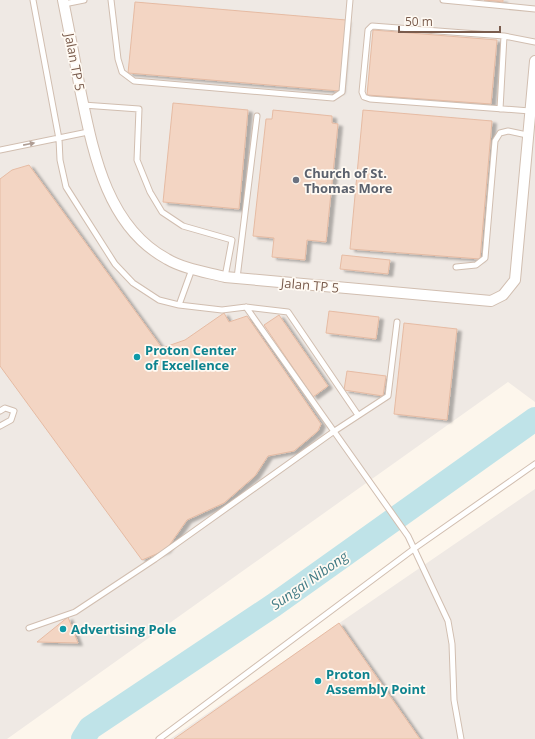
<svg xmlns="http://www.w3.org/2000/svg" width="535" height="739" font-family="'Open Sans',sans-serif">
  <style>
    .industrial { fill: #efe9e4 }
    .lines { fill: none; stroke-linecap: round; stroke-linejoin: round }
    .river { stroke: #bfe3e8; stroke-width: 24 }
    .building { fill: #f3d5c3; stroke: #e6bba3; filter: url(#shadow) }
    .lane-casing { stroke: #d1beb0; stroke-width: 7 }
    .street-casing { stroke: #d1beb0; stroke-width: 12 }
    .lane { stroke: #fff; stroke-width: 5 }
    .street { stroke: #fff; stroke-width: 10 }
    .oneway { fill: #af9d94 }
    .worship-dot { fill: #6b7280; stroke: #fffaf3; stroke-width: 1.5 }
    .culture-dot { fill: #0f9aa8; stroke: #fffaf3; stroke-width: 1.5 }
    .labels { text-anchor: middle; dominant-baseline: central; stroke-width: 3.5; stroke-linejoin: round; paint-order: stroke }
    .street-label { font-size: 13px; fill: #7a5c4d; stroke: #fffaf3 }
    .worship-label { font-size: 13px; font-weight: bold; fill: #5b616d; stroke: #fffaf3; text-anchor: start }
    .culture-label { font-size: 13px; font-weight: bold; fill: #0d838f; stroke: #fffaf3; text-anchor: start }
    .water-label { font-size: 14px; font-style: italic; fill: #437c86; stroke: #fffaf3 }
  </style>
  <defs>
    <filter id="shadow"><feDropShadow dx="4.5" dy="2.5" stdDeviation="1" flood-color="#0004"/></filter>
  </defs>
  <rect width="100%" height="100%" fill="#fdf6ec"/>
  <!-- industrial -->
  <path class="industrial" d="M0,0H535V402L508,382L7,739H0Z
    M535,489V739H170Z"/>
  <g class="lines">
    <!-- river -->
    <path class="river" d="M83,739L90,728L274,605L535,419"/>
  </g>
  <!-- building -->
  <path class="building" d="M484,0H503V2Z
    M135,2L346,20L340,91L128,73Z
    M373,30L497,40L491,104L367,95Z
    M173,103L248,110L239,209L163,202Z
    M273,110L332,116V123L338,124L326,242L307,240L305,260L272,257L274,238L253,236L266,119H272Z
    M363,110L492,121L480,259L350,249Z
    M29,165L162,348L185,340L224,313L229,322L247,316L321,424L318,431L294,451L268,456L255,476L224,503L187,520L166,550L142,560L0,366V179L12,170Z
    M342,255L390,260L388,274L340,269Z
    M329,311L379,317L376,339L326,333Z
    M279,315L328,386L313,397L264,325Z
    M404,323L457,329L447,420L394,414Z
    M347,371L386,376L383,396L344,390Z
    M68,617L78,643L37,642Z
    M339,623L420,739H174Z"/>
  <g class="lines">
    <defs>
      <path id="lane" d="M33,0L59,139L60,160L66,187L115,264L133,283L159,300L179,305L222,310L246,307L288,312L358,415
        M111,0L118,59L122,72L134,81L333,98L342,92L350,0
        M443,0L535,9
        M64,4L84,0
        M83,105L139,109L137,160L150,192L162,212L183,226L232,240L225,277
        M500,109L504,36
        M530,111L370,99L364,97L362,92L368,30L372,26L504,36L535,42
        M0,150L88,132
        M456,267L476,265L485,258L495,141L500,133L508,131L527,135
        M237,278L257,116
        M179,305L192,269
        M246,307L408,536L448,621L452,644L454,700L461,739
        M0,411L5,408L14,411L11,420L0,426
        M29,628L75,612L155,559L333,432L388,396L397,322
        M159,739L415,548L535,464"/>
      <path id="street" d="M63,0C69,30 75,60 80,89C93,151 106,226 167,259C184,269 206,272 225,277L491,301L503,295L515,280L535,61"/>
    </defs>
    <!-- lane casing -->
    <use href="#lane" class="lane-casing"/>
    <!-- street casing -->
    <use href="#street" class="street-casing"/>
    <!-- lane -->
    <use href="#lane" class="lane"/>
    <!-- street -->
    <use href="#street" class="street"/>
  </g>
  <!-- one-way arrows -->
  <defs><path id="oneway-solid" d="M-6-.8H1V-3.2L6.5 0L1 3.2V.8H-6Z"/></defs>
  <use class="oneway" href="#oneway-solid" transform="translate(29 144) rotate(-11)"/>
  <!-- markers -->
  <circle class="worship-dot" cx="296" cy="180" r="4"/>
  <g class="culture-dot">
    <circle cx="137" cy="357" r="4"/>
    <circle cx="63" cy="629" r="4"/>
    <circle cx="318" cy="681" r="4"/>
  </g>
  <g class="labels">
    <!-- street labels -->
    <g class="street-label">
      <text transform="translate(75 62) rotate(79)">Jalan TP 5</text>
      <text transform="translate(310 285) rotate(5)">Jalan TP 5</text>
    </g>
    <!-- worship labels -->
    <g class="worship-label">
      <text x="304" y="173">Church of St.<tspan x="304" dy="15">Thomas More</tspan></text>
    </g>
    <!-- culture labels -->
    <g class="culture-label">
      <text x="145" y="350">Proton Center<tspan x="145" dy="15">of Excellence</tspan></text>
      <text x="71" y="629">Advertising Pole</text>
      <text x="326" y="674">Proton<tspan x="326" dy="15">Assembly Point</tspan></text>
    </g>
    <!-- water labels -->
    <g class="water-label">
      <text transform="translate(309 580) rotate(-35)">Sungai Nibong</text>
    </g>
  </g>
  <!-- scale -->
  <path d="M399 26v6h101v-6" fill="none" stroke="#7a5c4d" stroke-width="2"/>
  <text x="405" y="26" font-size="12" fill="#7a5c4d" stroke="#fffaf3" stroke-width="3" paint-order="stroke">50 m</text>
</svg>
